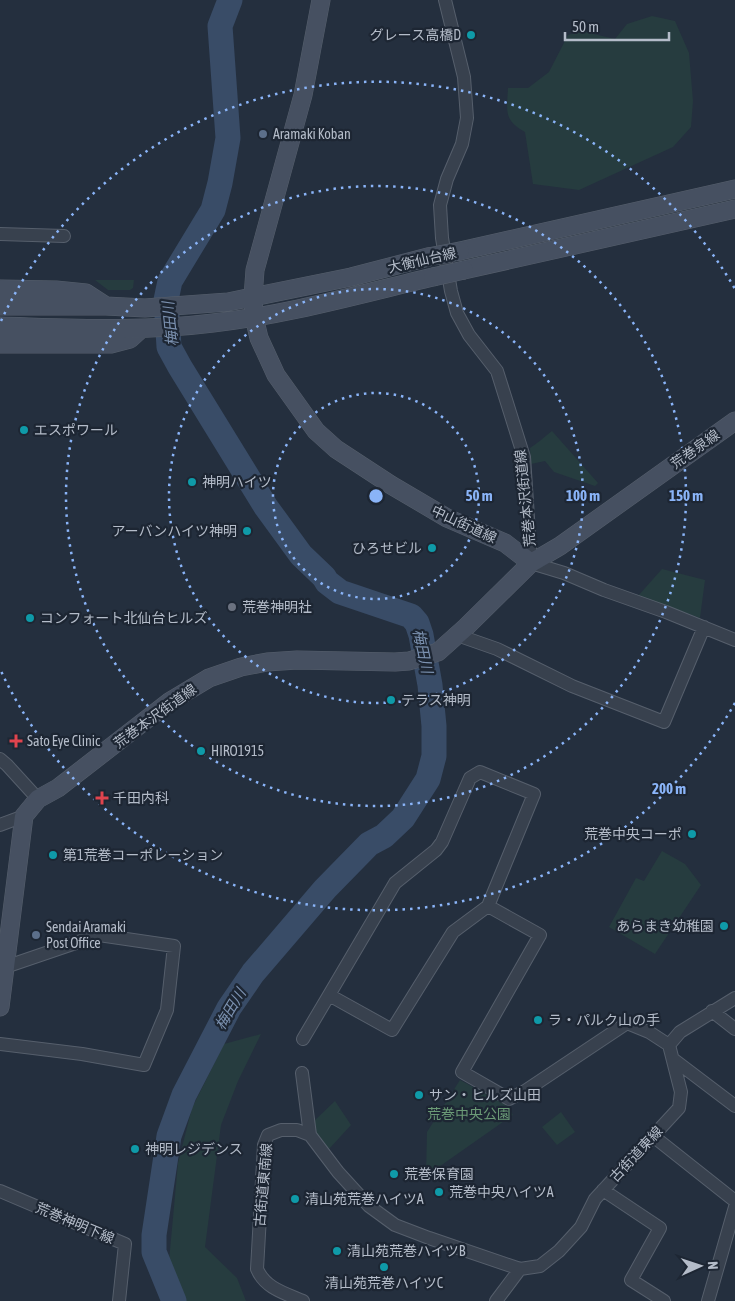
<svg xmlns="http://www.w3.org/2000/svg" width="735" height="1301" font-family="'Asap Condensed','Noto Sans JP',sans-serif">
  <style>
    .green { fill: #263c3f }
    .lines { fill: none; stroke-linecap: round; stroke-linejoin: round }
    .river { stroke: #394c67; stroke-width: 25 }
    .street-casing { stroke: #565f6c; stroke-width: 14 }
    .secondary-casing { stroke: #565f6c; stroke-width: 19 }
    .street { stroke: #38414e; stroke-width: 12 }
    .secondary { stroke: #465061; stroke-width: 18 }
    .secondary-bridge-casing { stroke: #565f6c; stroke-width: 19; stroke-linecap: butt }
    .secondary-bridge { stroke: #465061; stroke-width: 18 }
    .ring { fill: none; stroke: #8ab4f8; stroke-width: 2.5; stroke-dasharray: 2.5 5 }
    .culture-dot { fill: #0f9aa8; stroke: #1d2633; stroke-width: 2 }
    .service-dot { fill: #5c6f8a; stroke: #1d2633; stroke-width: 2 }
    .worship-dot { fill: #6b7280; stroke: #1d2633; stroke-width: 2 }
    .health-dot { fill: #e0444e; stroke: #1d2633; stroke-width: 2 }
    .labels { text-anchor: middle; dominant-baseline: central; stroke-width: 4.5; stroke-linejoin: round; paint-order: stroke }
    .poi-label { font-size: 14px; fill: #b4bcc9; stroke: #1d2633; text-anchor: start }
    .street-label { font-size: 14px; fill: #b4bcc9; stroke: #1d2633 }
    .park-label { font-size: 14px; fill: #6b9a76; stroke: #1d2633 }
    .water-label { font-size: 15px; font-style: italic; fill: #7c92b1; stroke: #1d2633 }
    .centre { fill: #8ab4f8; stroke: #1d2633; stroke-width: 2.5 }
    .ring-label { font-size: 15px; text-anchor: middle; font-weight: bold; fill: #8ab4f8; stroke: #1d2633; stroke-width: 4.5; stroke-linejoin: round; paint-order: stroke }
  </style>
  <rect width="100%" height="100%" fill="#242f3e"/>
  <!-- green -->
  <path class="green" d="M652,16L675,21L689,53L693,101L691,127L673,147L579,190L533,184L525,132C503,120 507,110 508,88H528L549,72L568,35L581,31L615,39L627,24Z
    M95,280H134L133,288L130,290H108Z
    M552,431L598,483L595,486L554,472L545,461L531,464L530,448C538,443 544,437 552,431Z
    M662,569L705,580L700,618L638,596Z
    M662,851L685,864L701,885L655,954L609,927L636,878L644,881Z
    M261,1034L238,1081L221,1125L205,1247L237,1278L246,1301H186L169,1261L178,1163L192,1108L224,1044Z
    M460,1080L502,1103L506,1102L513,1115L426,1176L427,1132Z
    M335,1101L351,1125L329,1149L312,1128L313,1122Z
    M561,1112L575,1132L557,1145L542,1127Z"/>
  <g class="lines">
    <!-- river -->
    <path class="river" d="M174,1301L154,1252V1235L169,1136L184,1095L229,1008L253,973L325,889L369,844L384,836L403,818L428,779L434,756V726L430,685L421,635L417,623L411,616L340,592L327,582L324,577L301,555L266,507L180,367L169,347L166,300L170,281L213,210L220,183L228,138L220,26L230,0"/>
    <defs>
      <path id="street" d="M445,0L464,77L467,118L462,144L447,179L440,205L442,238L451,291L457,313L469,335L497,371L524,457L531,563L564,573L604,590L666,612L735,640
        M0,234L64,236
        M457,635L497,649L572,686L664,722L704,627
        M0,759L7,765L38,799
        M0,825L24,816
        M488,906L534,794L480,772L470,778L442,842L436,850L395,883L329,995L392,1030L453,932L488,906L540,935L462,1072L509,1099L525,1091L627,1023L649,1032L669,1045
        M712,1011L735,1029
        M303,1039L329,995
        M0,1044L82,1054L144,1065L167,1010L174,946L99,935L5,967
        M673,1059L735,1106
        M302,1073L310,1135
        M653,1136L735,1201
        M603,1190L660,1228L631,1280L664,1301
        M0,1191L125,1244L119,1301
        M303,1301C284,1293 265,1288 257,1269L264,1145L268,1135L281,1130H297L310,1135L338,1172L369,1206L395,1225L429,1238L520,1269
        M496,1301L520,1269L540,1266L559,1251L581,1227L595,1199L679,1108L681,1092L669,1045L680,1032L735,998
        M708,1301L735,1207"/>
      <path id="secondary" d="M321,0L303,95L255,270L253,297L254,317L259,338L276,375L316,431L336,449L391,485L447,518L505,543L531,563
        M460,251L735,189
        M464,270L735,209
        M0,289L56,290L86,293L106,306
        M0,306H106L145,308L228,302L351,277L428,257
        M0,326C71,328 142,332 213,323C287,315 360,294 433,277
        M0,344H111L130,339L141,329
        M0,1007L24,816L38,799L58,788L169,702L209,678L241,667L267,662L297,660L395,662L409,661L438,652L466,627L531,563L560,546L735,421"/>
    </defs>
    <!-- street casing -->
    <use href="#street" class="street-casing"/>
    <!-- secondary casing -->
    <use href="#secondary" class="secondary-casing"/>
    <!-- street -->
    <use href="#street" class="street"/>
    <!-- secondary -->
    <use href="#secondary" class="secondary"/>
    <defs>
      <path id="secondary-bridge" d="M428,257L460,251
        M433,277L464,270"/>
    </defs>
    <!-- secondary-bridge casing -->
    <use href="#secondary-bridge" class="secondary-bridge-casing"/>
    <!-- secondary-bridge -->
    <use href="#secondary-bridge" class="secondary-bridge"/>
  </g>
  <!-- distance rings -->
  <g class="ring">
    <circle cx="376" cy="496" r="103"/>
    <circle cx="376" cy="496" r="207"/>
    <circle cx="376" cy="496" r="310"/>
    <path d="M735 703A414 414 0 0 1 1 671M1 321A414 414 0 0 1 735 289"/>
  </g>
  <!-- markers -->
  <g class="culture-dot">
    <circle cx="471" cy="35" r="5"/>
    <circle cx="24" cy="430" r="5"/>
    <circle cx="192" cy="482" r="5"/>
    <circle cx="247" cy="531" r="5"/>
    <circle cx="432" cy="548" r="5"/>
    <circle cx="30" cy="618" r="5"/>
    <circle cx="391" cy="700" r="5"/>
    <circle cx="201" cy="751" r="5"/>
    <circle cx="692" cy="834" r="5"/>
    <circle cx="53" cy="855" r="5"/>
    <circle cx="724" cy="926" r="5"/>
    <circle cx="538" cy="1020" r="5"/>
    <circle cx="419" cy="1095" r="5"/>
    <circle cx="135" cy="1149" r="5"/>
    <circle cx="394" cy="1174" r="5"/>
    <circle cx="439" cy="1192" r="5"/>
    <circle cx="295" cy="1199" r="5"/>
    <circle cx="337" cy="1251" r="5"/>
    <circle cx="384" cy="1267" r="5"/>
  </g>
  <g class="service-dot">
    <circle cx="263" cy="134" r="5"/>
    <circle cx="36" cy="935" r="5"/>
  </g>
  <circle class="worship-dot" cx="232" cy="607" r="5"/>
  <g class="health-dot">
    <path d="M13.5 733.5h5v5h5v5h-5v5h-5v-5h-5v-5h5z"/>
    <path d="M99.5 790.5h5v5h5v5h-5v5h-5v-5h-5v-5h5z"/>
  </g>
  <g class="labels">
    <!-- poi labels -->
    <g class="poi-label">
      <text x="461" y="35" text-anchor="end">グレース高橋D</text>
      <text x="273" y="134">Aramaki Koban</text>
      <text x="34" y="430">エスポワール</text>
      <text x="202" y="482">神明ハイツ</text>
      <text x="237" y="531" text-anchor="end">アーバンハイツ神明</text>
      <text x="422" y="548" text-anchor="end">ひろせビル</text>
      <text x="242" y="607">荒巻神明社</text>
      <text x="40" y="618">コンフォート北仙台ヒルズ</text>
      <text x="401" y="700">テラス神明</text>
      <text x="27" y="741">Sato Eye Clinic</text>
      <text x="211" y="751">HIRO1915</text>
      <text x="113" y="798">千田内科</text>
      <text x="682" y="834" text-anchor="end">荒巻中央コーポ</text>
      <text x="63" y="855">第1荒巻コーポレーション</text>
      <text x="714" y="926" text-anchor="end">あらまき幼稚園</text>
      <text x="46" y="927">Sendai Aramaki<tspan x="46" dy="16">Post Office</tspan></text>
      <text x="548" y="1020">ラ・パルク山の手</text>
      <text x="429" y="1095">サン・ヒルズ山田</text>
      <text x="145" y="1149">神明レジデンス</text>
      <text x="404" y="1174">荒巻保育園</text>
      <text x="449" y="1192">荒巻中央ハイツA</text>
      <text x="305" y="1199">清山苑荒巻ハイツA</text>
      <text x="347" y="1251">清山苑荒巻ハイツB</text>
      <text x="384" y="1283" text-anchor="middle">清山苑荒巻ハイツC</text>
    </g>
    <!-- street labels -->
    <g class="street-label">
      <text transform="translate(422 260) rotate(-13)">大衡仙台線</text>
      <text transform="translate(695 449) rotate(-35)">荒巻泉線</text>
      <text transform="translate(525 498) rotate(-96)">荒巻本沢街道線</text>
      <text transform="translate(464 524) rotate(25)">中山街道線</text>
      <text transform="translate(155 716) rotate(-36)">荒巻本沢街道線</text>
      <text transform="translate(636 1154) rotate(-47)">古街道東線</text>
      <text transform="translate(263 1185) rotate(-85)">古街道東南線</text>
      <text transform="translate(75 1223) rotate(23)">荒巻神明下線</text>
    </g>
    <!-- park labels -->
    <g class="park-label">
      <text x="469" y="1114">荒巻中央公園</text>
    </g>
    <!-- water labels -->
    <g class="water-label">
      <text transform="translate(170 324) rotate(-96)">梅田川</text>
      <text transform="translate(423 651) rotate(78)">梅田川</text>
      <text transform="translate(230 1009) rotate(-59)">梅田川</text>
    </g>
  </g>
  <circle cx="376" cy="496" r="8" class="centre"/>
  <g class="ring-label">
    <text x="479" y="501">50 m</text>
    <text x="583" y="501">100 m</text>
    <text x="686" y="501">150 m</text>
    <text x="669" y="794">200 m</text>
  </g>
  <!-- north arrow -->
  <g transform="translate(700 1266) rotate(87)" stroke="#1d2633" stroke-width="4" paint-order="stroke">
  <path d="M0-4L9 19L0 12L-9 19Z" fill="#b4bcc9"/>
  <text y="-8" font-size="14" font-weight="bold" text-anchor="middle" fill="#b4bcc9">N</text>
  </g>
  <!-- scale -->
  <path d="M565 32v8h104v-8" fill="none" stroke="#b4bcc9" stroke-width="2.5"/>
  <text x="572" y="32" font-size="15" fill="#b4bcc9" stroke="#1d2633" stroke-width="4" paint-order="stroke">50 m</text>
</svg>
